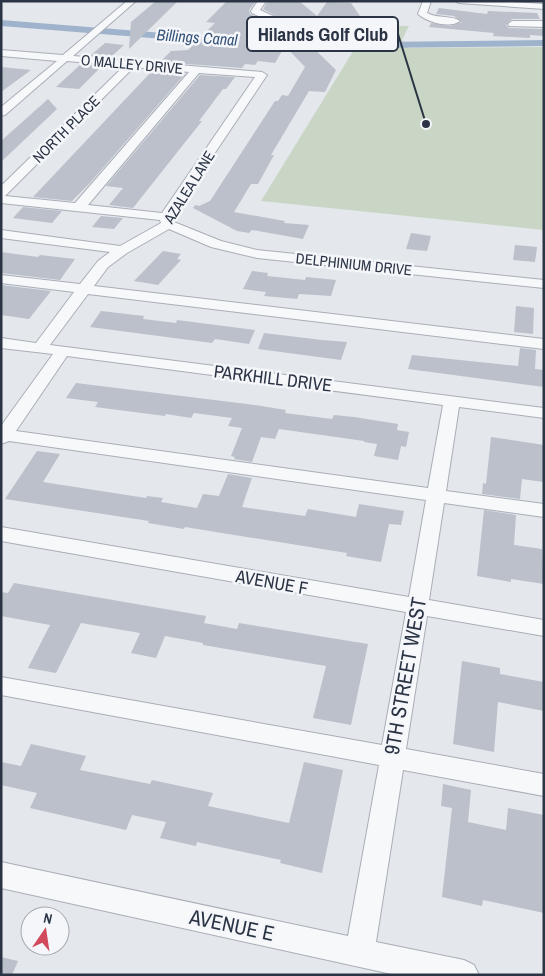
<svg xmlns="http://www.w3.org/2000/svg" width="545" height="976" font-family="'Archivo Narrow',sans-serif">
  <style>
    .green { fill: #c9d6c5 }
    .lines { fill: none; stroke-linecap: round; stroke-linejoin: round }
    .canal { fill: #9fb4cc; fill-rule: evenodd }
    .building { fill: #bbc0ca }
    .minor-casing { stroke: #a9aeb7; stroke-width: 2 }
    .minor { fill: #f7f8fa; fill-rule: evenodd }
    .labels { text-anchor: middle; dominant-baseline: central; stroke-width: 5; stroke-linejoin: round; paint-order: stroke }
    .far-street-label { font-size: 15px; fill: #2b3445; stroke: #f4f6f9 }
    .far-water-label { font-size: 16px; font-style: italic; fill: #34527a; stroke: #f4f6f9 }
    .street-label { font-size: 18px; fill: #2b3445; stroke: #f4f6f9 }
    .near-street-label { font-size: 21px; fill: #2b3445; stroke: #f4f6f9 }
    .leader { fill: none; stroke: #2b3445; stroke-width: 2 }
    .callout-dot { fill: #2b3445; stroke: #f4f6f9; stroke-width: 2 }
    .callout { fill: #f4f6f9; stroke: #2b3445; stroke-width: 2 }
    .callout-label { font-size: 19px; text-anchor: middle; font-weight: bold; fill: #2b3445 }
  </style>
  <rect width="100%" height="100%" fill="#e4e7ec"/>
  <!-- green -->
  <path class="green" d="M377,25L409,26L402,40L408,48L544,47V230L261,201L355,48L371,42Z"/>
  <g class="lines">
    <!-- canal -->
    <path class="canal" d="M1,20L226,38L231,41L226,44L1,26Z
      M282,40L378,42L544,40V46L378,48L279,45L277,43Z"/>
  </g>
  <!-- building -->
  <path class="building" d="M156,1H178L129,49L131,22Z
    M227,1H256L249,10L250,14L276,26L283,25L284,20L263,9L268,1H299L317,16L327,2L351,3L371,32L364,34V35L347,36L341,26L301,36L336,70L325,92L309,91L271,155H274L258,184H251L234,212L285,221L284,223L309,225L303,239L252,230L249,233L237,231L193,208L195,205L199,206L210,201L275,101H278L282,95L288,96L305,67L285,46L275,63L258,61L255,65L245,64L242,68L160,62L171,51L188,50L215,23L206,22Z
    M439,8L487,14L488,11L537,13L540,19H512L506,25L509,28L544,29V36L530,35V38L493,36L494,33L429,27L431,23L450,26L462,22L454,16L436,14Z
    M105,43L124,45L111,57L90,56Z
    M81,64L102,66L79,89L56,87Z
    M1,67L31,70L1,92Z
    M152,71L185,74L89,184L72,201L33,197Z
    M200,75L235,77L226,89H223L199,121H202L133,208L109,205L123,188L106,186Z
    M48,99L57,109L1,162V141Z
    M23,207L62,211L52,223L13,218Z
    M101,216L123,218L114,229L92,227Z
    M411,233L431,236L427,251L406,249Z
    M515,245L537,247L535,262L513,260Z
    M163,251L181,254L177,259L181,260L158,285L134,281Z
    M1,252L38,257L40,255L75,259L60,280L1,273Z
    M252,271L268,273L267,276L305,280L306,277L336,280L331,296L299,294L297,299L264,296L266,292L243,289Z
    M1,285L51,291L29,319L1,315Z
    M516,306L534,308L533,334L514,332Z
    M101,311L144,316L143,319L176,323L177,320L255,330L249,344L215,339L212,343L90,327Z
    M264,333L322,340L347,342L341,360L258,349Z
    M520,348L536,350L535,369L544,370V387L408,369L412,355L518,366Z
    M76,383L255,405L286,410L285,413L332,419L334,415L354,417L398,424L397,430L409,432L406,447L401,446L398,460L374,456L377,444L364,442V441L279,429L275,439L261,437L252,462L234,459L235,457L231,456L242,428L228,426L232,418L194,413L191,418L166,414L165,416L95,407L98,402L66,398Z
    M491,437L544,445V482L522,479L520,499L482,494L483,483L486,484Z
    M37,451L60,454L43,482L146,498L147,496L163,498L161,502L197,508L203,494L219,496L228,474L252,478L242,507L305,516L308,509L356,517L359,504L404,511L401,525L389,524L381,562L346,556L347,553L185,527L184,529L148,523L149,521L5,499Z
    M484,510L516,515L514,545L542,549L544,584L511,579V582L477,576Z
    M14,583L206,616L204,623L237,629L239,623L368,644L351,725L313,718L326,666L203,645V643L165,636L156,658L131,653L140,633L81,623L56,673L28,668L50,625L1,616V592L8,593Z
    M462,661L500,668V674L544,682V711L498,702L494,752L453,744Z
    M31,744L86,756L80,770L150,784L152,780L213,793L208,806L289,823L304,762L343,770L322,873L280,863L281,860L197,842L196,846L160,838L166,822L132,815L126,830L30,808L37,793L1,785V762L21,766Z
    M443,784L471,790L468,822L506,830L508,808L544,815V913L483,900L482,906L442,897L452,808L441,806Z
    M1,957L18,961L12,975H1Z"/>
  <g class="lines">
    <defs>
      <path id="minor" d="M127,1H136L73,56L262,72L267,75L172,217L174,222L221,241L257,250L544,280V288L257,258L211,247L169,229L127,253L108,267L94,286L544,339V349L88,294L50,345L544,408V418L459,407L446,491L544,504V517L444,503L429,600L544,620V636L427,616L406,749L544,774V796L403,770L376,942L464,960L474,965L479,975H396L1,888V862L348,936L379,765L1,695V677L382,745L406,612L1,541V527L409,597L426,500L9,441L1,444V426L53,354L1,348V338L36,343L74,292L1,283V275L80,284L98,261L110,252L1,238V230L120,246L161,223L160,220L1,203V186L124,66L67,61L5,115L1,116V107L57,61L1,56V50L63,55ZM134,67L189,72L75,203L5,196ZM199,73L255,77L162,213L88,205ZM67,356L443,405L428,488L16,431Z
        M258,1H266L260,10L282,20V24H276L252,13L251,11Z
        M423,1H431L427,13C438,19 452,15 460,21C450,29 427,22 418,14Z
        M455,1H498L544,4V9L459,3Z
        M512,21H544V27L509,26L508,24Z"/>
    </defs>
    <!-- minor casing -->
    <use href="#minor" class="minor-casing"/>
    <!-- minor -->
    <use href="#minor" class="minor"/>
  </g>
  <g class="labels">
    <!-- far-street labels -->
    <g class="far-street-label">
      <text transform="translate(132 64) rotate(5)">O MALLEY DRIVE</text>
      <text transform="translate(66 129) rotate(-45)">NORTH PLACE</text>
      <text transform="translate(189 187) rotate(-58)">AZALEA LANE</text>
      <text transform="translate(354 264) rotate(6)">DELPHINIUM DRIVE</text>
    </g>
    <!-- far-water labels -->
    <g class="far-water-label">
      <text transform="translate(197 37) rotate(4)">Billings Canal</text>
    </g>
    <!-- street labels -->
    <g class="street-label">
      <text transform="translate(273 378) rotate(7)">PARKHILL DRIVE</text>
      <text transform="translate(272 582) rotate(10)">AVENUE F</text>
    </g>
    <!-- near-street labels -->
    <g class="near-street-label">
      <text transform="translate(405 676) rotate(-80)">9TH STREET WEST</text>
      <text transform="translate(232 925) rotate(12)">AVENUE E</text>
    </g>
  </g>
  <!-- callouts -->
  <path class="leader" d="M426 124L398 34"/>
  <circle class="callout-dot" cx="426" cy="124" r="5"/>
  <rect class="callout" x="247" y="17" width="151" height="34" rx="5"/>
  <g class="callout-label">
    <text x="323" y="41">Hilands Golf Club</text>
  </g>
  <!-- border -->
  <rect width="545" height="976" fill="none" stroke="#2b3445" stroke-width="5"/>
  <!-- north arrow -->
  <g transform="translate(45 931) rotate(13)"><circle r="24" fill="#f4f6f9" stroke="#a4a8b1"/>
  <path d="M0-4L9 19L0 12L-9 19Z" fill="#d1495b"/>
  <text y="-8" font-size="14" font-weight="bold" text-anchor="middle" fill="#2b3445">N</text>
  </g>
</svg>
